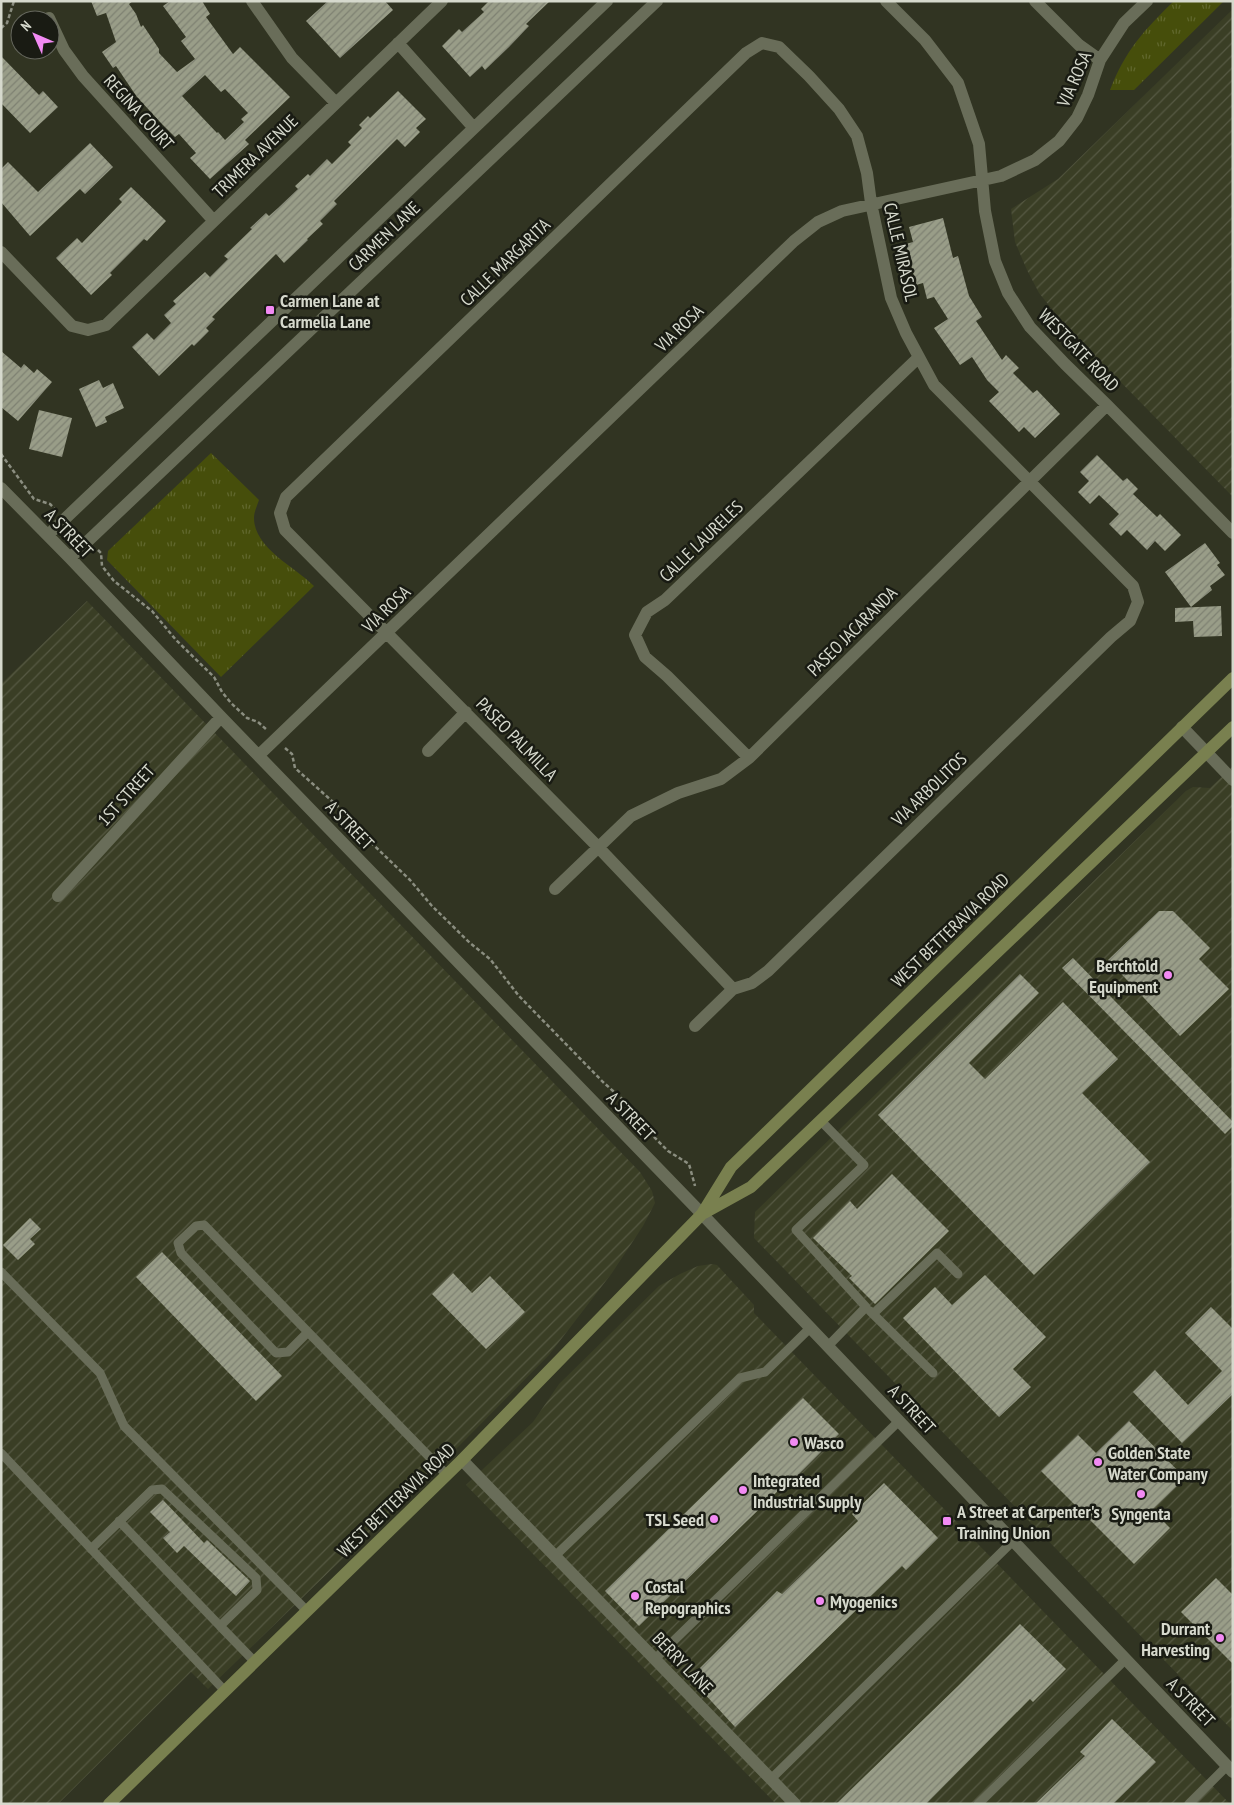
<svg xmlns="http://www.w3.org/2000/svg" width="1234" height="1805" font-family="'PT Sans Narrow',sans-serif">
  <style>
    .industrial { fill: url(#industrial-furrows) }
    .grass { fill: url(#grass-tufts) }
    .building { fill: url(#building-hatch); fill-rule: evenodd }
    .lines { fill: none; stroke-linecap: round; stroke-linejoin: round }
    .path { stroke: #8b8e80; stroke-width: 2.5; stroke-dasharray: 4 2.5; stroke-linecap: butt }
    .lane { stroke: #696d59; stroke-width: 9 }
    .street { stroke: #696d59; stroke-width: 12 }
    .secondary { stroke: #79804f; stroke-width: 12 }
    .poi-dot { fill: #f28af3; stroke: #191b13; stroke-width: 2 }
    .labels { text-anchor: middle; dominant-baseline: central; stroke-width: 5; stroke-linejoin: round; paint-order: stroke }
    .street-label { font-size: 18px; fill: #d6d9cd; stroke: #191b13 }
    .poi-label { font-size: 18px; font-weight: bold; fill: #d6d9cd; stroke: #191b13; text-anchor: start }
  </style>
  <defs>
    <pattern id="industrial-furrows" width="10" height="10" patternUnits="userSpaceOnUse" patternTransform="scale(1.25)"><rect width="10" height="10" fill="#3a3e25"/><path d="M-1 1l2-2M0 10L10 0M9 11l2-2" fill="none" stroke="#565943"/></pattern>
    <pattern id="grass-tufts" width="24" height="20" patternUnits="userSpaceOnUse" patternTransform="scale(1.25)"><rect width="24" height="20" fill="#464e0b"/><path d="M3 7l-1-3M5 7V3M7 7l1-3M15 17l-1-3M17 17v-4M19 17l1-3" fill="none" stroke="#60672d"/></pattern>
    <pattern id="building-hatch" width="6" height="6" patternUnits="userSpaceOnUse" patternTransform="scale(1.25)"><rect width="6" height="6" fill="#999d88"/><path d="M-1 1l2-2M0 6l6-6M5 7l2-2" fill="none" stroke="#7e8172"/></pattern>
  </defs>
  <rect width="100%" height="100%" fill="#313422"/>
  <!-- industrial -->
  <path class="industrial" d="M1233,9V497L1065,325L1039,293L1027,270L1015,242L1011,209L1058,179Z
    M87,601L640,1172L652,1191L655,1203L643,1226L612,1273L549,1355L459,1446L208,1689L191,1672L58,1804H1V684Z
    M1233,766V1731L754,1238L755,1212L1186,791L1193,787L1210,788Z
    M712,1264L717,1265L754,1305V1313L1230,1804H776L466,1485L533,1422L559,1384L659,1286L680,1274L698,1266Z"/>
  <!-- grass -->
  <path class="grass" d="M1174,1H1224L1134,90H1110C1125,51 1144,30 1174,1Z
    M211,453L259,500C257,506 254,512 254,518C254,548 295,567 314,586L221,677L107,560L108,551Z"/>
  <!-- building -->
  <path class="building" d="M91,1H133L129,4L136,14L141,27L143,25L159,49V53L177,72L195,59L181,41L186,37L163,6L170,1H202L210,14L206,17L233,54L240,47L290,97L245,140L249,144L210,179L190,158L196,153L179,134L175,137L161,123L137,97L116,66L113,68L102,52L116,42L106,13L97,16ZM205,75L221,92L225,89L248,113L241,119L244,122L225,140L218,132L217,133L182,96Z
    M328,1H385L393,10L340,58L306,21Z
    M489,1H550L526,24L529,26L509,47L485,70L482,66L470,77L442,46L459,29L462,32L484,12L481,9Z
    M1,56L39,95L43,91L58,107L30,133L1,103Z
    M398,91L426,119L416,128L420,132L405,147L397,139L334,201L337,204L320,221L323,224L307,239L308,240L284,263L276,254L212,317L215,319L206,328L209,331L194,346L192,344L159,376L132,347L147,333L154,340L171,323L164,315L176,304L173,301L205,272L210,277L228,259L224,256L252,229L250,228L266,213L269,216L278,208L298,189L295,186L308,174L310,176L327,159L332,164L351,145L348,142L362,128L359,125L368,116L370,118Z
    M90,143L113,167L85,194L80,189L30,236L1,202V169L8,162L38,192Z
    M131,187L166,221L147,241L144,239L110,273L112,275L91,295L56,258L77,238L82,243L122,202L119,199Z
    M943,218L953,258L958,256L969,296L982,317L976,321L1002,360L1006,355L1019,368L1013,373L1033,393L1037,390L1060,414L1035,438L1024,427L1019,432L989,401L999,392L987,380L972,357L960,365L934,328L948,319L934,297L927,299L923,283L916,285L906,244L913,242L909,227Z
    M1,351L21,368L24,364L34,373L37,369L52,382L18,421L1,407Z
    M99,380L103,388L113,383L124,408L105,417L107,422L96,427L79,389Z
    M39,410L72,418L62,457L29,449Z
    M1097,455L1123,481L1127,478L1138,489L1133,494L1157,517L1160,514L1181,535L1165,551L1155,541L1147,550L1127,530L1121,536L1109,524L1119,514L1099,495L1090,504L1078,492L1089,481L1080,472Z
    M1205,543L1220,563L1217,565L1225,575L1210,586L1212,590L1191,607L1165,572Z
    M1221,606L1222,636L1194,637L1193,621L1175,622V608Z
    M1159,911H1173L1210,948L1199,959L1229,989L1180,1036L1108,960Z
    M1073,958L1233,1122V1126L1225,1134L1062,968Z
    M1020,974L1039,993L969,1063L985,1079L1063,1002L1118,1059L1082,1093L1150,1162L1034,1275L878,1115Z
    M892,1174L949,1231L875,1304L849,1278L852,1276L813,1238L850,1201L857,1209Z
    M30,1218L41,1229L30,1239L35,1244L18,1260L3,1245Z
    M162,1252L282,1376L256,1401L136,1277Z
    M453,1273L472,1293L490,1276L525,1312L486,1349L432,1294Z
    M985,1275L1046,1337L1013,1369L1031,1387L999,1417L903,1318L935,1287L952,1305Z
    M1211,1307L1233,1329V1394L1182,1443L1133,1392L1155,1370L1188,1405L1222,1371L1185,1333Z
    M803,1398L839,1434L786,1487L784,1485L639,1626L605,1591Z
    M1129,1421L1185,1478L1152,1510L1170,1528L1134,1564L1041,1471L1078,1435L1096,1453Z
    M884,1483L938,1538L906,1570L902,1566L735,1727L690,1678L777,1591L782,1594L858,1521L852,1514Z
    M163,1500L204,1543L207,1540L250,1581L236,1596L184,1546L177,1553L163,1538L170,1532L150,1512Z
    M1216,1578L1233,1595V1664L1181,1612Z
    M1020,1624L1066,1669L1033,1702L1030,1699L926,1804H836L958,1686Z
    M1112,1719L1156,1762L1113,1804H1035L1085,1756L1080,1752Z"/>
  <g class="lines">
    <!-- path -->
    <path class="path" d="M1,28L7,23L14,1
      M1,454L34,499L50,504L56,510
      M98,550L101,553L102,566L114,581L152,611L176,640L214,677L222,692L231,703L247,718L258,722L267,730
      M285,748L292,754L295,768L342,810L359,831L410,880L432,906L470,943L490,959L519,996L603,1082L631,1107L651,1134L668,1151L689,1164L695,1186"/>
    <!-- lane -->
    <path class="lane" d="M821,1121L864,1165L796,1230L866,1307L828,1346
      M1,1272L100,1373L124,1426L307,1611
      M870,1311L933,1373
      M873,1314L937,1253L958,1274
      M308,1332L288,1352L276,1353L181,1253L178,1243L196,1226L204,1225L447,1475
      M1,1453L225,1691
      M119,1521L220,1626
      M91,1549L152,1490L162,1489L256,1578L257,1590L220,1626L255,1662
      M555,1556L740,1378L765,1372L810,1328
      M655,1659L899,1421
      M771,1779L1013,1541
      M978,1804L1126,1659
      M1189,1804L1227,1766"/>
    <!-- street -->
    <path class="street" d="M252,1L292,58L336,103
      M886,1L925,40L958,83L979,144L985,211L995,261L1008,293L1030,327L1065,364L1107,405L1233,533
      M1035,1L1079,45L1100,60
      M49,18L64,50L83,76L213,220
      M398,43L473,127
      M1,252L72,326L88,330L106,325L442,1
      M1,488L70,558L221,717L702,1214L1233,1772
      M48,535L607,1
      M70,558L657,1
      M1182,727L1233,780
      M428,751L466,712
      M259,755L794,241L818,222L842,211L1001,176L1035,160L1059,141L1077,118L1088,95L1100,60L1124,23L1147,1
      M749,758L667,676L645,657L635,635L647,612L665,600L918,358
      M555,889L631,816L678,793L721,779L749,758L1107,405
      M58,896L221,717
      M695,1026L733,989L752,983L768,971L1111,637L1130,621L1138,602L1133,586L934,385L906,333L891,298L871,203L867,173L857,136L839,109L809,76L779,47L762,43L746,53L286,497L280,513L285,530L598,847L733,989
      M462,1460L795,1804"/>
    <!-- secondary -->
    <path class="secondary" d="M704,1213L751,1187L1233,727
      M109,1804L462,1460L702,1214L731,1167L1233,678"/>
  </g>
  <!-- markers -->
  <g class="poi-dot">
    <rect x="265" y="305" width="10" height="10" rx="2.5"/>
    <circle cx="1168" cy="975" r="5"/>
    <circle cx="794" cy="1442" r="5"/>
    <circle cx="1098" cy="1462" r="5"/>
    <circle cx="743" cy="1490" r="5"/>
    <circle cx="1141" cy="1494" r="5"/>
    <circle cx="714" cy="1519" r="5"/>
    <rect x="942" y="1516" width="10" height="10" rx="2.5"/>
    <circle cx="635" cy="1596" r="5"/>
    <circle cx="820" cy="1601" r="5"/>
    <circle cx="1220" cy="1638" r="5"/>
  </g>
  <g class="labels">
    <!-- street labels -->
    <g class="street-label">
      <text transform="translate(1074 79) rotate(-66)">VIA ROSA</text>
      <text transform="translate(139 112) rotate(48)">REGINA COURT</text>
      <text transform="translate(255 156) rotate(-44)">TRIMERA AVENUE</text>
      <text transform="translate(384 236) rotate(-44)">CARMEN LANE</text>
      <text transform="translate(901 252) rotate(77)">CALLE MIRASOL</text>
      <text transform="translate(505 262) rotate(-44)">CALLE MARGARITA</text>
      <text transform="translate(679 328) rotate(-44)">VIA ROSA</text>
      <text transform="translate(1079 350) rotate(46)">WESTGATE ROAD</text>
      <text transform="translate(69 533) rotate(46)">A STREET</text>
      <text transform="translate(701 541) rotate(-44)">CALLE LAURELES</text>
      <text transform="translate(386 609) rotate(-44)">VIA ROSA</text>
      <text transform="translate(852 631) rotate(-45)">PASEO JACARANDA</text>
      <text transform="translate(517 739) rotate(46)">PASEO PALMILLA</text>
      <text transform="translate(929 789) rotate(-44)">VIA ARBOLITOS</text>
      <text transform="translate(126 795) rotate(-48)">1ST STREET</text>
      <text transform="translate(350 825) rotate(46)">A STREET</text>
      <text transform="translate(950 930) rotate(-44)">WEST BETTERAVIA ROAD</text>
      <text transform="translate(631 1116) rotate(46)">A STREET</text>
      <text transform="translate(912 1409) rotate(47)">A STREET</text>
      <text transform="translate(396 1500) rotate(-44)">WEST BETTERAVIA ROAD</text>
      <text transform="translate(683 1663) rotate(46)">BERRY LANE</text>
      <text transform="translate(1191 1702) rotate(46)">A STREET</text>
    </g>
    <!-- poi labels -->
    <g class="poi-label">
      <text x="280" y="300">Carmen Lane at<tspan x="280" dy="21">Carmelia Lane</tspan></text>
      <text x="1158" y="965" text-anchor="end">Berchtold<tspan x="1158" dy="21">Equipment</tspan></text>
      <text x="804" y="1442">Wasco</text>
      <text x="1108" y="1452">Golden State<tspan x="1108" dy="21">Water Company</tspan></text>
      <text x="753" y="1480">Integrated<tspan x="753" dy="21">Industrial Supply</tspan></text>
      <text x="957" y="1511">A Street at Carpenter's<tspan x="957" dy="21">Training Union</tspan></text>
      <text x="1141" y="1513" text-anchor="middle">Syngenta</text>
      <text x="704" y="1519" text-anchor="end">TSL Seed</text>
      <text x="645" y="1586">Costal<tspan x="645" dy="21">Repographics</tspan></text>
      <text x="830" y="1601">Myogenics</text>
      <text x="1210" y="1628" text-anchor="end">Durrant<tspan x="1210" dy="21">Harvesting</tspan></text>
    </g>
  </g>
  <!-- border -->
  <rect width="1234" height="1805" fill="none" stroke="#d6d9cd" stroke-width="5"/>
  <!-- north arrow -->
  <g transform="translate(35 35) rotate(315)"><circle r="24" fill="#191b13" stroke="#65675d"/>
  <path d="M0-4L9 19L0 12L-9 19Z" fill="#f28af3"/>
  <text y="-8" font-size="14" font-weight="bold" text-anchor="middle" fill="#d6d9cd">N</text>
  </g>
</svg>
